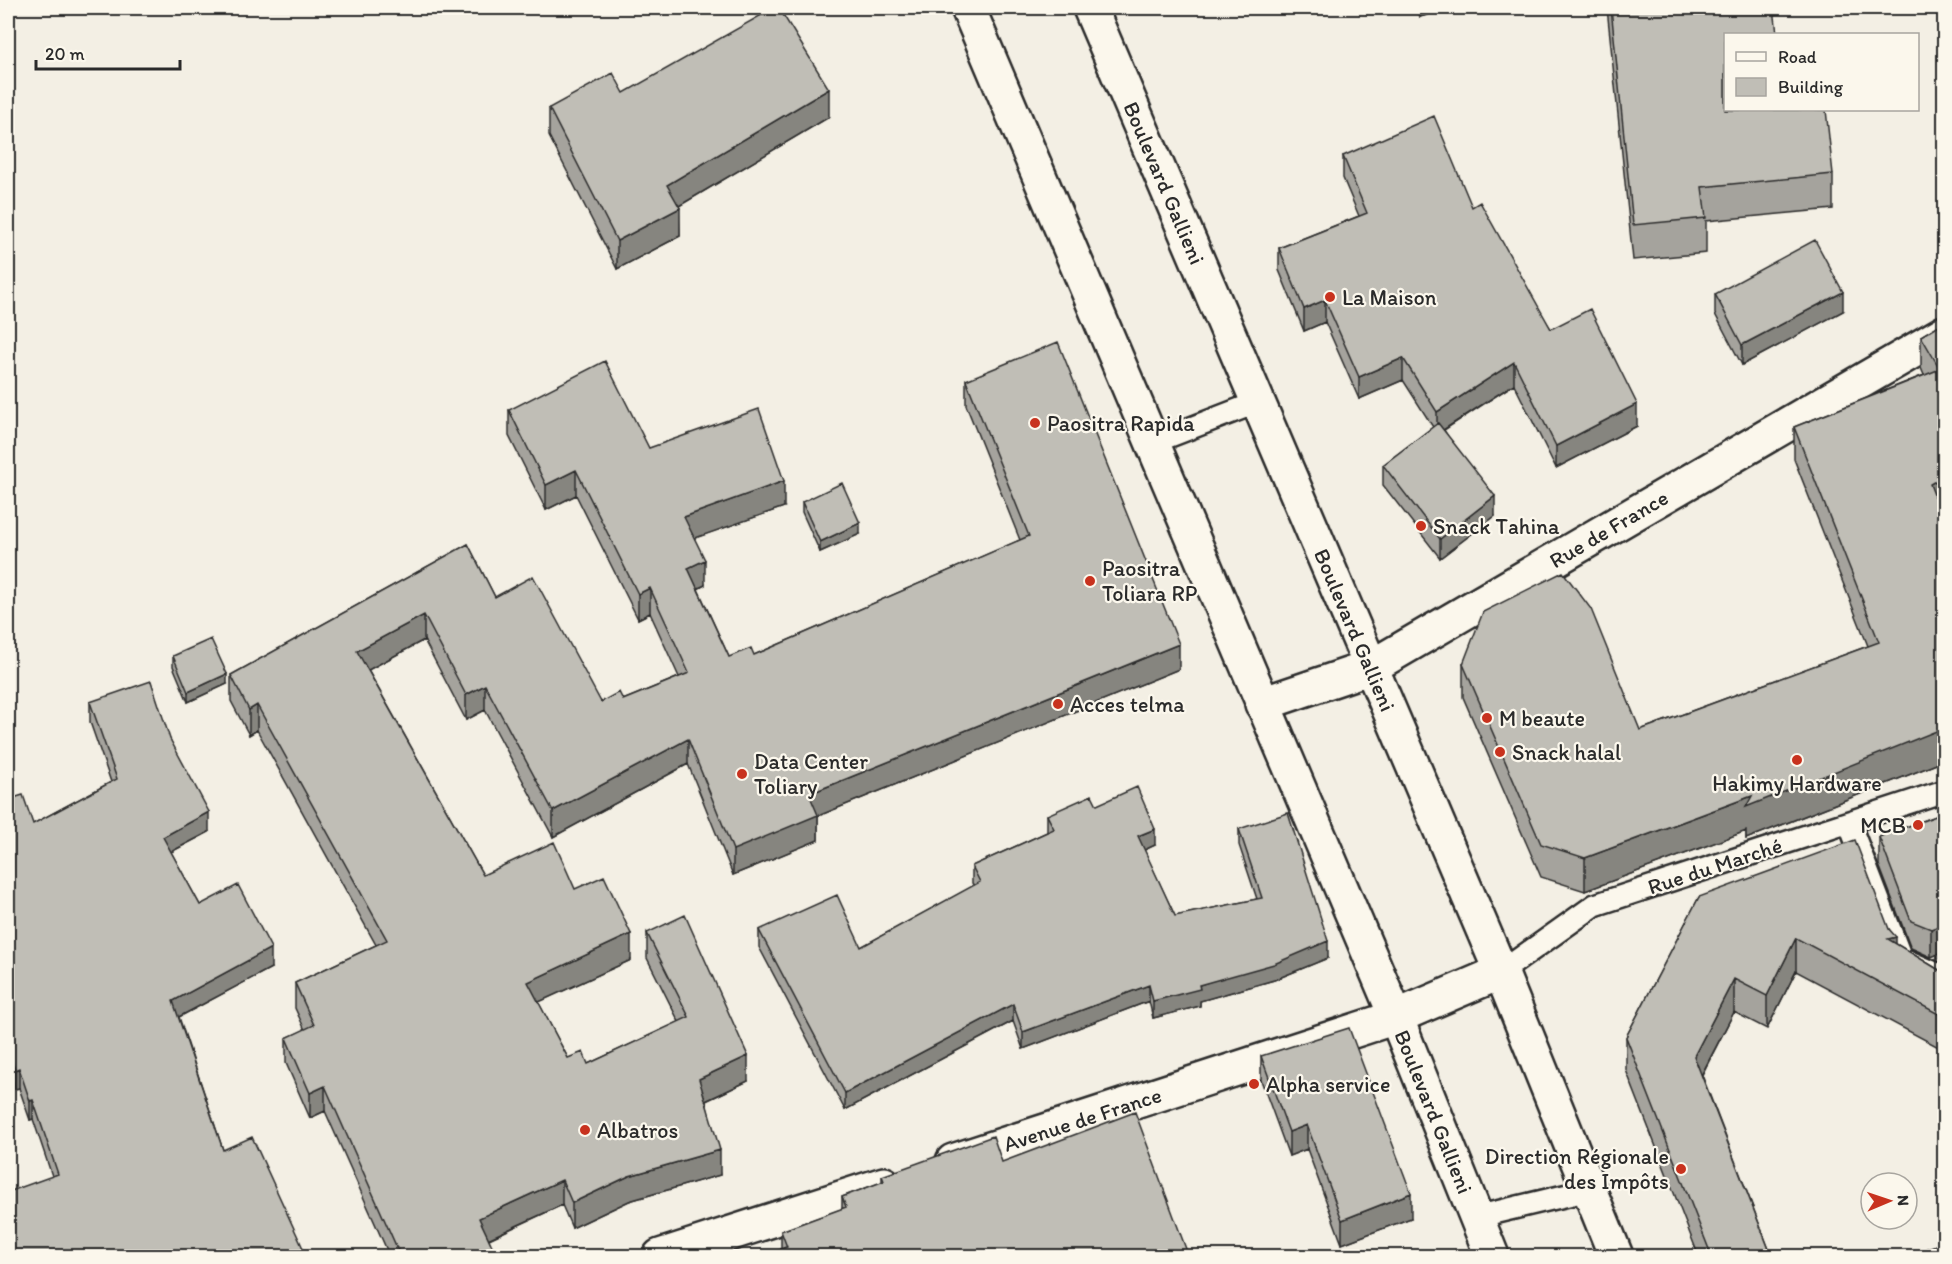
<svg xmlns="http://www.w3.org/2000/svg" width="1952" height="1264" font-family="Itim,sans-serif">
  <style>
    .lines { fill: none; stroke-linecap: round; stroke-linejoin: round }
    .lane-casing { stroke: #2b2b2b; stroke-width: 26 }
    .street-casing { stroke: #2b2b2b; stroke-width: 38 }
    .secondary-casing { stroke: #2b2b2b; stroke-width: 38 }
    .primary-casing { stroke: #2b2b2b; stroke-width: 38 }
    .lane { stroke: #fbf7ec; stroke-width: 21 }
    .street { stroke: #fbf7ec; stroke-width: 33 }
    .secondary { stroke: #fbf7ec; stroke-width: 33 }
    .primary { stroke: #fbf7ec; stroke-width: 33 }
    .wall { fill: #a5a39d; stroke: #2b2b2b; stroke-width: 1.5 }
    .shaded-wall { fill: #86857f; stroke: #2b2b2b; stroke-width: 1.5 }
    .building { fill: #c0beb6; stroke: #2b2b2b; stroke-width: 1.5 }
    .poi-dot { fill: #c8321e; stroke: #fbf7ec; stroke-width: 2 }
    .labels { text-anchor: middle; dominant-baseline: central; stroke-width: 4.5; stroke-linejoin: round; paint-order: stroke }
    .street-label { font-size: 22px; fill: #2b2b2b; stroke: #fbf7ec }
    .poi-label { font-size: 22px; fill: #2b2b2b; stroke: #fbf7ec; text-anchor: start }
  </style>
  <rect width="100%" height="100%" fill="#f3efe4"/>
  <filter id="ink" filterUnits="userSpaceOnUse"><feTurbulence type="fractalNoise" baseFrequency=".0167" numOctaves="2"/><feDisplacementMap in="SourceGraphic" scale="12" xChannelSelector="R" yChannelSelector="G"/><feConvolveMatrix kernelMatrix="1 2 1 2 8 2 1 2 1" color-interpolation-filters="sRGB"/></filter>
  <g filter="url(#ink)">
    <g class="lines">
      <defs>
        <path id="lane" d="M1152,443L1258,402
          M1849,823L1901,958L1944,977
          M1501,972L1595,905L1944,791
          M1476,1217L1589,1190"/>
        <g id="street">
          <path id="s1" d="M1262,704L1371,667L1944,333"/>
        </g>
        <g id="secondary">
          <path id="s2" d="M953,1161L1396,1017L1501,972"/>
          <path d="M660,1256L884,1184"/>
        </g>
        <g id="primary">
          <path id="s3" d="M968,8L1396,1017L1492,1256"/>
          <path id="s4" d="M1090,8L1501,972L1616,1256"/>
        </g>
      </defs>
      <!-- lane casing -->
      <use href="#lane" class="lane-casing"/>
      <!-- street casing -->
      <use href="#street" class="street-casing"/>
      <!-- secondary casing -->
      <use href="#secondary" class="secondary-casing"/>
      <!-- primary casing -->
      <use href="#primary" class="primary-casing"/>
      <!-- lane -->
      <use href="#lane" class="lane"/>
      <!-- street -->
      <use href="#street" class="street"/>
      <!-- secondary -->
      <use href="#secondary" class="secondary"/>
      <!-- primary -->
      <use href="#primary" class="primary"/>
    </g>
    <!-- wall -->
    <path class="wall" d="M1417,8H1450L1420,17Z
      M1607,8H1774L1725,34L1833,174V209L1706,221V253L1633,260Z
      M1888,8H1926L1889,13Z
      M624,93L829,117L679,206L680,236L617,269L549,136V108Z
      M1343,156L1472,207L1551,329L1637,426L1556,468L1514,384L1444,430L1495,516L1440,558L1383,485V465L1433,427L1403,380L1359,399L1325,322L1304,331L1279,270V248L1359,216L1343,178Z
      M1715,294L1843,311L1742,365L1715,314Z
      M1944,322L1941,511L1944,521V761L1746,839V831L1585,891L1541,877L1463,697V664L1640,730L1868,646L1794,459V427L1924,375L1921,368V336Z
      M966,380L1179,669L818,816V840L733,875L688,764L553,837L485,710L466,720L424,640L368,670L483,875L575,889L631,960L538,1002L568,1058L588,1064L679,1022L647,958V933L748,1081L706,1101L720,1175L629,1201L572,1228L562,1205L489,1239L493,1257H390L325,1111L310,1118L286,1063V1038L305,1030L295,1008V983L376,945L257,730L249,735L231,701V675L468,544L495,597L601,702L623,700L679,677L650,613L638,619L576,495L546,510L509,436V410L649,448L784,507L694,538L705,585L698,589L729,657L754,655L1020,540L966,405Z
      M802,502L860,534L820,552L802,512Z
      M173,656L227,684L188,702L173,666Z
      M90,702L170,739L209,832L171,852L200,905L271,968L179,1017L223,1150L307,1257L52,1176L33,1119L30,1120L19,1088L15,1089L8,1066V792L10,799L33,824L111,782L90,722Z
      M1097,805L1155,845L1144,850L1175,916L1257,899L1239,845V829L1328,958L1274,980L1200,1001V1006L1153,1018L1149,1001L1023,1049L1013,1021L845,1110L759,947V930L861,947L974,886L972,883V866L1047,832V815Z
      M1944,813V952L1931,957L1911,948L1879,865V837Z
      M1699,897L1889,929L1896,944L1944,973V1050L1796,971L1767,1029L1734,1012L1702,1075L1772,1257H1699L1626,1070V1037Z
      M1261,1056L1411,1218L1342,1244L1307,1149L1289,1156L1261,1080Z
      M1002,1162L781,1249V1231L842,1209V1197L882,1182V1176Z"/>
    <!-- shaded-wall -->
    <path class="shaded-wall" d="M1420,8H1450L1420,17Z
      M829,89V117L667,213V185Z
      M680,208V236L617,269V241Z
      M1843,292V311L1742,365V345Z
      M1325,300V322L1304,331V309Z
      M1403,358V380L1359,399V377Z
      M1514,362V384L1437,434V412Z
      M1637,404V426L1556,468V446Z
      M576,470V495L546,510V485Z
      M1944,476V509L1930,517V484Z
      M784,481V507L684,542V517Z
      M1495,496V516L1440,558V539Z
      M860,523V534L820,552V542Z
      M705,560V585L688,593V568Z
      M650,588V613L638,619V594Z
      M424,615V640L357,676V651Z
      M1179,644V669L818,816V840L733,875V850L809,794Z
      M227,674V684L188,702V692Z
      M485,685V710L466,720V695Z
      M257,705V730L249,735V710Z
      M1944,728V761L1746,839V831L1585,891V858L1752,796Z
      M688,739V764L553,837V811Z
      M209,812V832L163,856V837Z
      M1155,829V845L1138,853V836Z
      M1944,924V952L1931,957V929Z
      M631,934V960L528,1007V982Z
      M1896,937V970L1888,939Z
      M1796,938V971L1767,1029V996Z
      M1328,941V958L1274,980L1200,1001V1006L1153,1018V1001Z
      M271,948V968L173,1020V1001Z
      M1734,979V1012L1694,1089V1056Z
      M1149,985V1001L1023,1049V1032Z
      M1013,1004V1021L845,1110V1093Z
      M748,1056V1081L699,1104V1079Z
      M19,1068V1088L15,1089V1070Z
      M325,1086V1111L310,1118V1093Z
      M33,1100V1119L30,1120V1101Z
      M1307,1125V1149L1289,1156V1132Z
      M720,1150V1175L629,1201L572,1228V1203L629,1176Z
      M562,1180V1205L479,1243V1218Z
      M1411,1193V1218L1342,1244V1220Z
      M493,1248V1257H475Z"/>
    <!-- building -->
    <path class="building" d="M774,8H779L829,89L667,185L680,208L617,241L549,108L613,73L624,93Z
      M1611,8H1774L1777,34H1725V110H1826L1833,174L1702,187L1706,218L1633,225Z
      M1434,116L1472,207L1480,202L1551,329L1590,309L1637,404L1556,446L1514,362L1437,412L1403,358L1359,377L1325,300L1304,309L1279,248L1367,213L1343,156Z
      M1815,240L1843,292L1742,345L1715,294Z
      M1944,322V476L1930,484L1944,521V728L1746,807L1752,796L1585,858L1541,844L1463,664L1483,612L1563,572L1591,609L1640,730L1879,642L1794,427L1940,369L1921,336Z
      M1058,342L1179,644L809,794L818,815L733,850L688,739L553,811L485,685L466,695L424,615L357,651L483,875L554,842L575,889L604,876L631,934L528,982L568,1058L583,1052L588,1064L689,1017L647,933L685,915L748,1056L699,1079L720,1150L629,1176L572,1203L562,1180L479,1218L493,1248L475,1257H401L325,1086L310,1093L286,1038L314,1025L295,983L387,940L257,705L249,710L231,675L468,544L495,597L533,576L601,702L619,692L623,700L689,673L650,588L638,594L576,470L546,485L509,410L605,361L649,448L759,409L784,481L684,517L705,560L688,568L729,657L751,648L754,655L1029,536L966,380Z
      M1438,423L1495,496L1440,539L1383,465Z
      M842,483L860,523L820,542L802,502Z
      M211,639L227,674L188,692L173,656Z
      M151,681L170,739L209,812L163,837L200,905L238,885L271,948L173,1001L223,1150L252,1137L307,1257H8V1192L58,1174L33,1100L30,1101L19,1068L15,1070L8,1047V792L10,799L23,795L33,824L117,779L90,702Z
      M1137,787L1155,829L1138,836L1175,916L1262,898L1239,829L1288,813L1328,941L1274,964L1199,985L1200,989L1153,1001L1149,985L1023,1032L1013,1004L845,1093L759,930L837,895L861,947L980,882L972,866L1054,829L1047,815L1092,795L1097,805Z
      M1944,813V924L1931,929L1911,921L1879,837Z
      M1855,840L1889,929L1896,937L1888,939L1944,973V1017L1796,938L1767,996L1734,979L1694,1056L1772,1257H1712L1626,1037L1699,897Z
      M1349,1028L1411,1193L1342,1220L1307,1125L1289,1132L1261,1056Z
      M1135,1112L1189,1257H762L787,1247L781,1231L846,1207L842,1197L884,1181L882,1176L993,1136L1002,1162Z
      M1944,1242V1257H1903Z"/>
  </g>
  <!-- markers -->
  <g class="poi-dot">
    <circle cx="1330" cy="297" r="6"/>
    <circle cx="1035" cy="423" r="6"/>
    <circle cx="1421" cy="526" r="6"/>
    <circle cx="1090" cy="581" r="6"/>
    <circle cx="1058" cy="704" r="6"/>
    <circle cx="1487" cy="718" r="6"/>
    <circle cx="1500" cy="752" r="6"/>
    <circle cx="1797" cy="760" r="6"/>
    <circle cx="742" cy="774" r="6"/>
    <circle cx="1918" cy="825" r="6"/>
    <circle cx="1254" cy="1084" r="6"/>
    <circle cx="585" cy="1130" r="6"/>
    <circle cx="1681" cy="1169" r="6"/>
  </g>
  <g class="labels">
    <!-- street labels -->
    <g class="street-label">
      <text stroke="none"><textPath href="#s4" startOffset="190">Boulevard Gallieni</textPath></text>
      <text stroke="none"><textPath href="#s1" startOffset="390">Rue de France</textPath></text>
      <text stroke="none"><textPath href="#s4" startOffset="676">Boulevard Gallieni</textPath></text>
      <text transform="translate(1715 866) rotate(-18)">Rue du Marché</text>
      <text stroke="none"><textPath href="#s3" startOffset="1198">Boulevard Gallieni</textPath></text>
      <text stroke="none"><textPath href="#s2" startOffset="136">Avenue de France</textPath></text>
    </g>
    <!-- poi labels -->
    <g class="poi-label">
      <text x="1342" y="297">La Maison</text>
      <text x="1047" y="423">Paositra Rapida</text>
      <text x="1433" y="526">Snack Tahina</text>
      <text x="1102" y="568">Paositra<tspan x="1102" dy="25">Toliara RP</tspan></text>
      <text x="1070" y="704">Acces telma</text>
      <text x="1499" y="718">M beaute</text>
      <text x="1512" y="752">Snack halal</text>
      <text x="754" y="761">Data Center<tspan x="754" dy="25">Toliary</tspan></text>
      <text x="1797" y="783" text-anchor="middle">Hakimy Hardware</text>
      <text x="1906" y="825" text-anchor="end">MCB</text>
      <text x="1266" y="1084">Alpha service</text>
      <text x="597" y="1130">Albatros</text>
      <text x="1669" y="1156" text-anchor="end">Direction Régionale<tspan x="1669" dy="25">des Impôts</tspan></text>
    </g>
  </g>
  <!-- margin -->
  <rect width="1952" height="1264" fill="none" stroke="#fbf7ec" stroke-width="30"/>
  <rect x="15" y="15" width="1922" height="1234" fill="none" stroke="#2b2b2b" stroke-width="2" filter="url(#ink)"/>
  <!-- legend -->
  <rect x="1724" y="33" width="195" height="78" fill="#fbf7ec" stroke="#a8a59f" stroke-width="1.5"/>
  <rect x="1736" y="52" width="30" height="9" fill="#fbf7ec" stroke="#a8a59f" stroke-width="1.5"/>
  <text x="1778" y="63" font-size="18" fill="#2b2b2b">Road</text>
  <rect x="1736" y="78" width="30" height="18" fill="#c0beb6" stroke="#a8a59f" stroke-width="1.5"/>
  <text x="1778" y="93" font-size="18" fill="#2b2b2b">Building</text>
  <!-- north arrow -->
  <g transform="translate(1889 1201) rotate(88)"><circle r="28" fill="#fbf7ec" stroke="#a8a59f" stroke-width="1.5"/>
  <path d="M0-4.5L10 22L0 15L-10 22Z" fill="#c8321e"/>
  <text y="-9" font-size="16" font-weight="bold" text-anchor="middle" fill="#2b2b2b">N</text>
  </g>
  <!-- scale -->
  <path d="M36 60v9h144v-9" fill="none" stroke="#2b2b2b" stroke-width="3"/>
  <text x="45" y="60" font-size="18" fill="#2b2b2b" stroke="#fbf7ec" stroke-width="4.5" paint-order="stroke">20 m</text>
</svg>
